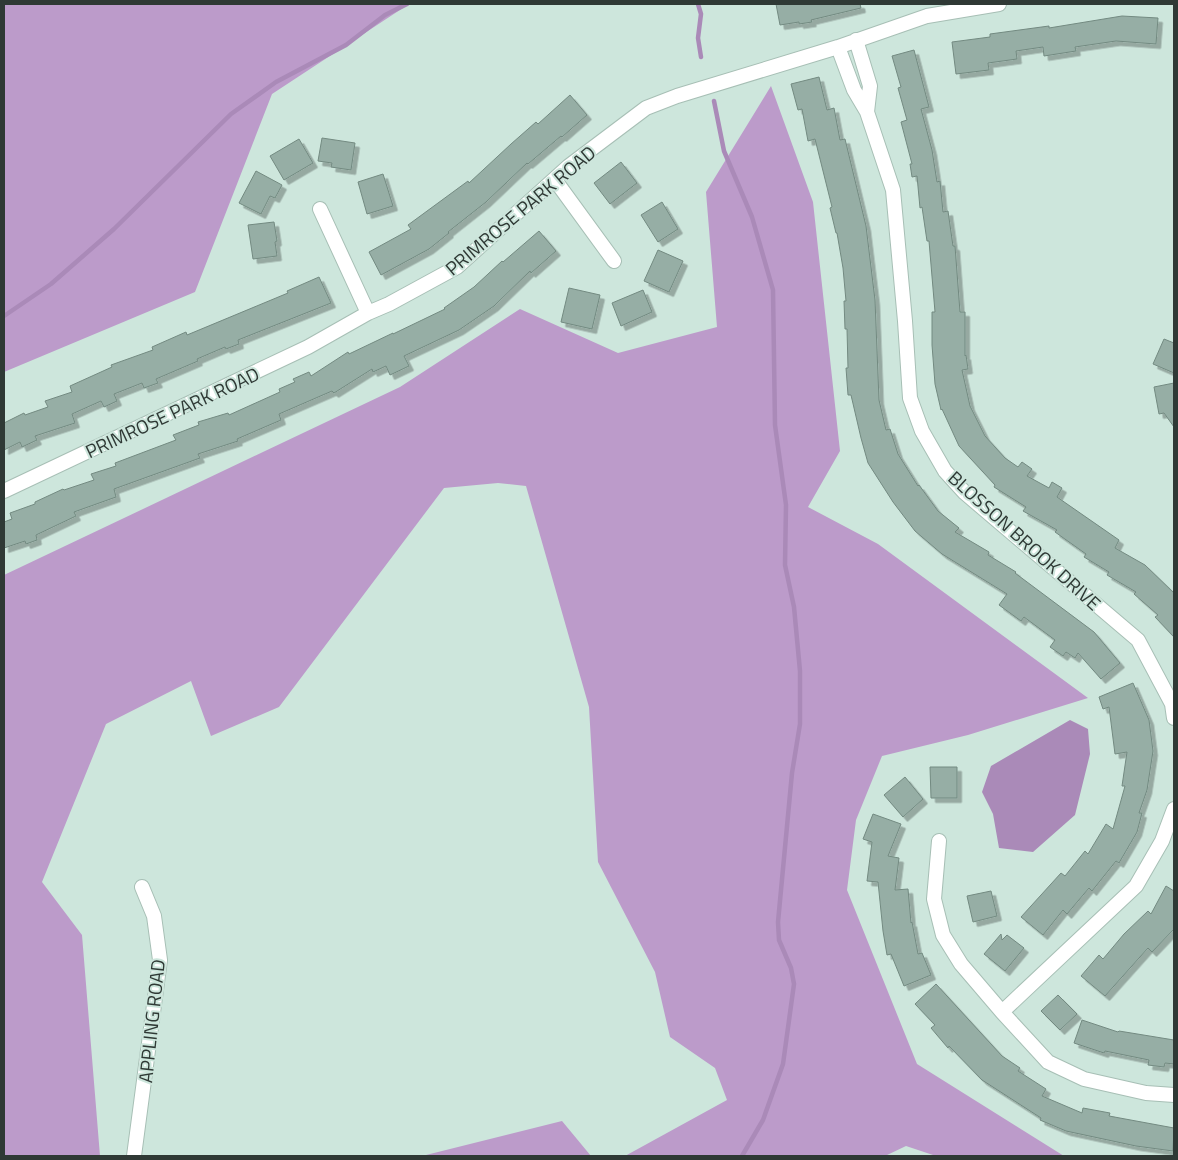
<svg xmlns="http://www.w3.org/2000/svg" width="1178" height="1160" font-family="'Titillium Web',sans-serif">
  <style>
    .forest { fill: #bc9bca }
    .water { fill: #aa8ab8 }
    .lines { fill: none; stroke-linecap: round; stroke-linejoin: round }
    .stream { stroke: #aa8ab8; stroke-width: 4.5 }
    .building { fill: #96aea5; stroke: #738a81; filter: url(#shadow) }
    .street-casing { stroke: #a7bfb5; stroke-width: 16 }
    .street { stroke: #fff; stroke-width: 14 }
    .labels { text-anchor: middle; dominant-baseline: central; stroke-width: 4; stroke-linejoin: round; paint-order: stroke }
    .street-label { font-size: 19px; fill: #2f3935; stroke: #cde6dc }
  </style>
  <defs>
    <filter id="shadow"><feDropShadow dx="4.5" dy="4.5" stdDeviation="0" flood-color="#0004"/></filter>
  </defs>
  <rect width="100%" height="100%" fill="#cde6dc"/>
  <!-- forest -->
  <path class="forest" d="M4,4H409L272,94L195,292L4,372Z
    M771,86L813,202L840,451L808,507L878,544L1088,698L968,735L882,756L856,820L847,890L917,1064L1064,1156H936L906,1146L885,1156H625L727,1100L715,1068L670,1037L655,972L598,862L589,707L526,486L498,483L444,488L279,707L211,736L191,681L106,724L42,882L82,935L100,1156H4V575L400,387L520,309L618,353L717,327L706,192Z
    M562,1121L591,1156H424L426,1155Z"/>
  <!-- water -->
  <path class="water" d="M1070,720L1088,729L1090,754L1075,815L1033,852L999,848L993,814L982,792L991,766Z"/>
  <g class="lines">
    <!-- stream -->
    <path class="stream" d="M698,4L701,14L698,38L701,57
      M714,101L724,151L752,217L773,290L775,425L786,505L785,565L794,607L800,671V724L792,773L778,922L779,940L791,968L794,984L783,1064L763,1120L742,1156
      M4,316L51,284L114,229L231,114L276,82L346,45L385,15L407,4"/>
  </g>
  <!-- building -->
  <path class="building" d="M776,4H860L861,8L811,20L812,22L799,24V22L780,25Z
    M1122,16L1158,18L1156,44L1116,41L1075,47L1076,51L1044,56L1043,47L1016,51L1017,59L988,63L989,70L956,74L952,42L990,37V34L1049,26V28Z
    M914,50L929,107L921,109L932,150L937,182L940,181L943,212L948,211L953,246H955L960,312H965V356L966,355L968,369L962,370L970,406L985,436L1005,458L1018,467L1022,462L1032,469L1027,476L1049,488L1052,482L1062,488L1057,497L1119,540L1115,548L1145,565L1174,593V637L1155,617L1158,615L1134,594L1136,592L1107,575L1109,572L1084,557L1086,554L1055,532L1057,530L1023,511L1026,507L994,487L995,485L959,446L942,409L941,410L935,384L932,345V312H935L929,241H927L922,207L920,208L917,176L912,177L910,164H912L901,122L907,120L898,88L901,87L892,56Z
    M819,77L827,110L834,108L840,140L845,139L866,226L875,300L879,400L886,430L890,429L898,454L918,486L919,485L938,511L959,528L955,532L989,552L988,555L1016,572L1015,573L1094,632L1120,663L1101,679L1078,653L1075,658L1066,652L1063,656L1050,647L1055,640L1024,617L1021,621L999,605L1007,594L942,554L915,531L893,502L868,463L861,438L851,395H848L846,368H848L847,329H845L844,301H846L843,268L837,233H836L830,208L832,207L815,139L808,141L802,109L798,110L791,84Z
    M570,95L587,115L562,137L561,136L528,164L527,163L486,202L448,232L449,233L429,249L381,275L369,252L411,229L408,225L468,181L469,183L511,144L536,122L538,124Z
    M322,138L355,143L351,170L331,167L332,163L318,161Z
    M299,139L313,163L284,180L270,156Z
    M621,162L637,183L610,204L594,183Z
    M256,171L282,185L275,198L270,196L261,214L239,203Z
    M383,174L393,206L367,214L358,182Z
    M662,202L678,229L658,242L641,215Z
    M274,222L277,241L275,242L277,256L253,259L248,225Z
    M539,231L556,251L531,273L530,271L494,306L459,330L404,356L409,366L390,375L386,366L373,372L372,369L334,393L332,391L279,414L281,420L237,439L238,441L198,454L200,458L114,489L116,497L74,512L76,516L36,535L37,540L26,544L25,541L4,548V522L12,519L10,513L35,504V502L63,489L64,490L94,480L91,474L116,466L115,463L176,440L173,435L199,425L198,422L228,413L229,415L280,392L279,389L295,382L293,379L309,372L311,376L348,352L349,354L393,333V334L445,309L444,308L474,287L502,261L503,262Z
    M658,250L683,261L669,292L644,281Z
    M319,277L331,303L238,340L239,344L226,349L225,347L197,359L198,361L156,379L158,383L144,388L142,383L114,394L117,401L104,407L101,401L72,414L75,423L35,436L37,440L22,447L20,442L4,450V423L24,413L25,415L48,407L45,401L72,392L70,386L112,367L111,365L153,350L152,347L186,332L187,335L288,293L287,291Z
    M569,288L600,295L592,329L561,322Z
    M643,290L652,312L621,326L612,303Z
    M1164,339L1174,343V373L1153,364Z
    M1174,383V427L1164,413L1159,414L1154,387Z
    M1133,683L1149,720L1153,751L1147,790L1139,813H1142L1137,832L1119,863L1116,861L1092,891L1089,888L1067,914L1063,910L1043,935L1021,917L1061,873L1065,876L1085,851L1088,854L1106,824L1113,829L1125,786H1122L1127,752L1115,754L1109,707L1103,709L1099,697Z
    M930,767H957V798H931Z
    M905,777L923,799L903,817L884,795Z
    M873,814L901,824L888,856L899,858L895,890L908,889L911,923L912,922L918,954L922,953L931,975L904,986L891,954L887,955L883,931L878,882L867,881L872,842L863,839Z
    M1166,886L1174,891V929L1152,952L1148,948L1105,996L1081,976L1099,955L1103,959L1124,934L1148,911L1151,914Z
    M991,891L997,916L973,922L967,896Z
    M1001,934L1002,940L1007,935L1024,948L1005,971L984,954Z
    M936,984L1002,1056L1020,1068L1018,1071L1046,1089L1042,1096L1082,1113L1083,1108L1110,1113L1109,1116L1174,1128L1173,1151L1136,1146L1066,1131L1040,1120L1041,1118L982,1080L949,1046L948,1048L931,1028L935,1025L915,1004Z
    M1058,995L1077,1014L1060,1030L1041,1011Z
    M1082,1020L1118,1032L1119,1031L1174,1040V1064L1165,1063L1164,1067L1148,1065L1149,1060L1105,1051L1104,1053L1074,1043Z"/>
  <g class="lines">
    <defs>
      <path id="street" d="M856,40L870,86L867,112
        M838,47L854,90L867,112L893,190L905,321L910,398L922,431L945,471L965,493L1138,640L1172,704L1174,718
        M555,180L614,261
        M320,209L368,313
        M4,491L308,347L368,313L389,304L457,267L569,166L646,108L677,96L838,47L927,16L999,4
        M939,841L934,899L943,935L961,964L1002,1012L1048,1062L1084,1079L1146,1093L1174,1095
        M1002,1012L1136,886L1162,841L1174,809
        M134,1156L160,960L154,916L142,887"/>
    </defs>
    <!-- street casing -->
    <use href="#street" class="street-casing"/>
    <!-- street -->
    <use href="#street" class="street"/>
  </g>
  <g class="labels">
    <!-- street labels -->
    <g class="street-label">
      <text transform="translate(520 210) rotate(-40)">PRIMROSE PARK ROAD</text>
      <text transform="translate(172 412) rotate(-25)">PRIMROSE PARK ROAD</text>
      <text transform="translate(1025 540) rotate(42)">BLOSSON BROOK DRIVE</text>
      <text transform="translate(151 1021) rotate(-84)">APPLING ROAD</text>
    </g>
  </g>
  <!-- border -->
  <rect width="1178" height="1160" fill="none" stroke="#2f3935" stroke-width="10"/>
</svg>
